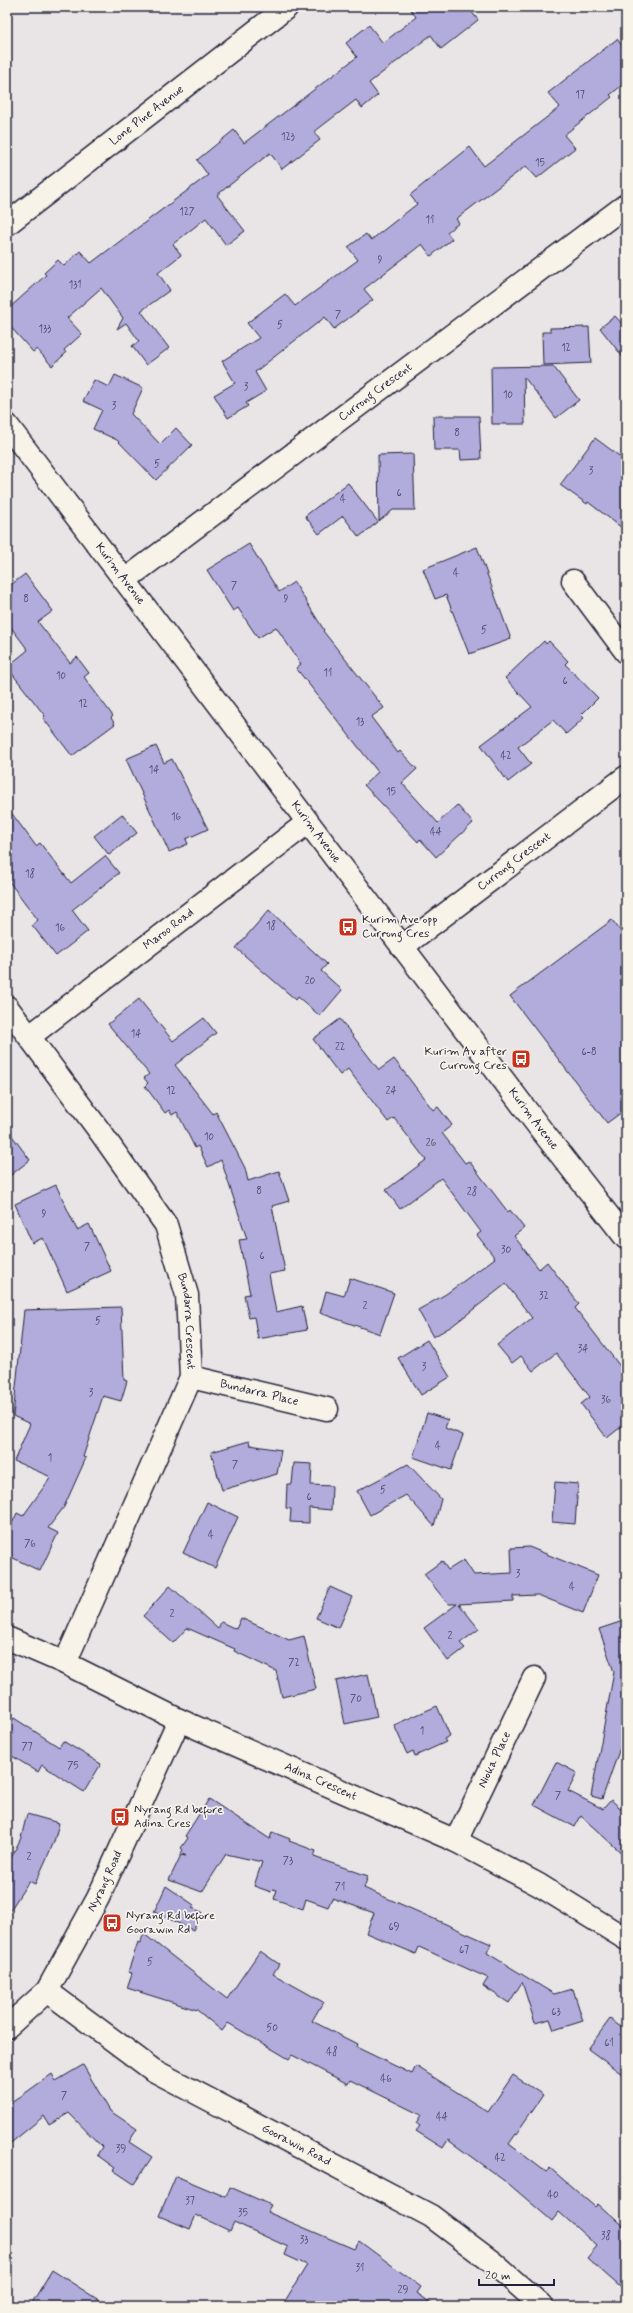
<svg xmlns="http://www.w3.org/2000/svg" width="633" height="2313" font-family="Mynerve,sans-serif">
  <style>
    .building { fill: #b2acdd; stroke: #22223b }
    .lines { fill: none; stroke-linecap: round; stroke-linejoin: round }
    .minor-casing { stroke: #22223b; stroke-width: 25 }
    .tertiary-casing { stroke: #22223b; stroke-width: 25 }
    .minor { stroke: #f7f3e8; stroke-width: 22 }
    .tertiary { stroke: #f7f3e8; stroke-width: 22 }
    .labels { text-anchor: middle; dominant-baseline: central; stroke-width: 3.5; stroke-linejoin: round; paint-order: stroke }
    .number-label { font-size: 10px; fill: #464464 }
    .street-label { font-size: 12px; fill: #22223b; stroke: #f7f3e8 }
    .poi-label { font-size: 12px; fill: #22223b; stroke: #f7f3e8; text-anchor: start }
  </style>
  <rect width="100%" height="100%" fill="#e9e5e6"/>
  <filter id="ink" filterUnits="userSpaceOnUse"><feTurbulence type="fractalNoise" baseFrequency=".025" numOctaves="2"/><feDisplacementMap in="SourceGraphic" scale="8" xChannelSelector="R" yChannelSelector="G"/><feConvolveMatrix kernelMatrix="1 2 1 2 8 2 1 2 1" color-interpolation-filters="sRGB"/></filter>
  <g filter="url(#ink)">
    <!-- building -->
    <path class="building" d="M409,7H468L478,20L441,49L431,35L369,83L378,95L362,108L356,100L314,132L320,140L282,169L270,153L217,195L245,231L226,245L206,218L173,244L181,255L158,273L170,290L141,311L169,348L146,365L132,346L139,341L126,323L117,329L123,318L101,288L67,318L82,334L64,350L66,353L52,366L37,349L33,352L7,323V310L46,275L44,273L58,260L64,266L80,251L91,263L208,175L197,160L234,130L244,143L357,57L346,43L369,25L383,43L416,17Z
      M617,39L626,51V82L610,95L612,97L564,135L575,148L537,178L526,166L456,219L459,223L447,232L452,239L431,256L422,244L364,289L373,300L334,329L325,317L255,372L266,391L246,403L248,406L228,418L214,395L235,383L222,361L259,338L247,323L285,294L295,306L358,260L348,247L366,234L371,240L417,204L410,195L470,147L484,166L560,107L548,93Z
      M615,316L626,328V361L600,328Z
      M589,327L591,363L543,365L542,332H550V328Z
      M553,366L579,400L556,418L524,377L525,424H492L491,367Z
      M115,375L143,388L131,414L160,444L176,428L192,445L156,480L117,440L93,429L102,410L83,401L94,380L109,387Z
      M433,416H479L481,459L461,460L460,450H434Z
      M595,438L626,461V531L588,502L587,504L560,485Z
      M413,454L415,510H393L379,521L378,455Z
      M348,483L378,522L359,537L343,516L319,534L305,516Z
      M249,544L279,592L294,582L324,630L323,631L384,708L371,717L398,753L400,751L417,769L402,783L438,823L457,805L473,823L436,857L420,839L418,842L364,785L378,772L296,668L301,664L276,627L258,638L238,608L233,611L207,570Z
      M477,547L511,639L469,654L446,595L435,599L423,569Z
      M25,574L53,611L38,622L70,663L77,657L89,673L84,677L113,716L111,718L115,724L72,756L43,718L45,716L7,667L28,650L7,622V588Z
      M544,641L546,644L549,641L568,661L565,664L598,698L581,715L584,718L566,734L553,720L518,747L531,764L508,782L481,745L532,707L505,678Z
      M156,746L164,763L172,759L208,829L186,839L188,844L169,852L126,759Z
      M7,807L36,846L40,843L71,883L105,856L119,873L72,910L88,931L56,956L32,925L38,920L7,879Z
      M122,814L137,833L109,855L94,836Z
      M269,910L327,964L321,971L342,990L320,1016L298,997L296,1000L236,948Z
      M612,920L626,938V1109L607,1123L510,996Z
      M139,999L173,1041L204,1018L216,1033L175,1065L213,1114L216,1112L245,1168L248,1181L279,1171L289,1201L272,1206L285,1271L269,1274L276,1312L302,1306L307,1330L258,1339L254,1317L249,1318L244,1295L250,1294L239,1240L247,1239L221,1160L208,1167L198,1146L195,1148L177,1112L172,1115L169,1110L165,1113L145,1086L148,1083L144,1078L149,1074L108,1024Z
      M340,1019L379,1070L394,1059L433,1110L438,1107L452,1125L442,1133L465,1163L469,1161L508,1212L510,1210L524,1228L514,1236L539,1269L547,1262L579,1304L575,1308L626,1374V1423L607,1438L581,1404L590,1397L556,1353L533,1371L521,1356L512,1363L497,1345L532,1318L506,1284L452,1326L433,1337L418,1310L446,1294L495,1258L477,1235L481,1232L441,1178L400,1209L386,1190L426,1160L394,1118L388,1122L348,1069L340,1075L313,1039Z
      M7,1129L30,1160L7,1178Z
      M56,1185L77,1230L89,1224L111,1271L67,1291L43,1238L32,1243L15,1204Z
      M350,1278L394,1293L380,1334L320,1313L326,1291L344,1296Z
      M121,1307L124,1380L127,1381L121,1401L103,1396L83,1457L86,1458L64,1507L48,1528L58,1533L40,1571L7,1555V1534L17,1513L23,1516L51,1477L14,1461L30,1424L13,1416L24,1310Z
      M427,1340L450,1377L421,1395L398,1358Z
      M427,1413L448,1420L445,1428L463,1435L451,1470L413,1457Z
      M249,1441L250,1445L281,1450L277,1474L222,1490L211,1452Z
      M294,1463L312,1464L311,1485L332,1486L331,1510L309,1508V1523L290,1522L291,1509L286,1508L287,1484H292Z
      M408,1464L441,1499L434,1526L406,1495L370,1515L357,1491Z
      M555,1482L578,1484L575,1524L552,1522Z
      M207,1502L238,1517L215,1568L183,1553Z
      M529,1547L598,1575L583,1613L538,1595L513,1596V1601L459,1604L479,1629L460,1643L465,1648L448,1661L424,1628L457,1604H448L424,1574L442,1561L448,1570L464,1560L474,1575L512,1573L511,1548Z
      M170,1586L218,1629L221,1622L236,1629L241,1618L289,1640L304,1636L316,1689L282,1697L276,1671L234,1651L235,1649L187,1628L173,1643L143,1616Z
      M330,1587L352,1597L339,1628L316,1618Z
      M626,1620V1731L602,1799L591,1796L614,1672L599,1629Z
      M368,1674L377,1717L345,1724L336,1681Z
      M437,1706L450,1736L444,1739L446,1742L415,1756L413,1751L407,1754L394,1725Z
      M14,1718L59,1747L63,1741L101,1764L84,1792L42,1765L38,1772L7,1753V1729Z
      M556,1762L577,1773L568,1791L603,1809L611,1800L626,1813V1857L581,1816L575,1827L534,1805Z
      M209,1799L270,1839L272,1832L290,1839L289,1841L316,1851L314,1857L368,1876L364,1888L491,1944L487,1953L554,1994L573,1989L583,2021L554,2030L550,2019L535,2023L522,1982L509,2003L483,1986L488,1978L419,1947L416,1954L366,1933L374,1913L332,1898L328,1907L306,1899L303,1909L274,1899L277,1890L272,1889L271,1892L254,1886L262,1862L226,1854L202,1892L169,1880L181,1855L186,1856L181,1853L183,1850L181,1848L188,1838L185,1836Z
      M27,1814L59,1823L54,1842L35,1884L29,1881L7,1915V1866L21,1838Z
      M166,1886L194,1905L192,1908L202,1912L193,1930L154,1912Z
      M144,1934L227,1999L260,1951L279,1964L273,1974L323,2002L312,2021L357,2044L356,2047L412,2074L416,2066L488,2112L513,2075L543,2095L509,2144L546,2172L550,2168L595,2207L598,2204L626,2229V2292L587,2258L597,2246L559,2212L552,2221L510,2185L448,2140L443,2148L416,2131L420,2126L416,2123L421,2115L350,2080L348,2084L292,2055L289,2059L228,2023L222,2031L197,2010L127,1988L132,1973L128,1972L138,1942L140,1943Z
      M610,2019L626,2031V2077L588,2049Z
      M83,2065L110,2111L137,2129L129,2142L152,2157L134,2184L113,2170L115,2168L97,2155L102,2147L69,2113L49,2125L44,2116L7,2146V2106L52,2074L56,2081Z
      M176,2176L226,2197L230,2187L271,2205L267,2212L354,2249L359,2241L421,2287L417,2293L435,2306H282L307,2265L285,2255L288,2247L234,2222L230,2231L196,2215L190,2229L159,2216Z
      M52,2270L108,2306H30Z"/>
    <g class="lines">
      <defs>
        <g id="minor">
          <path id="s1" d="M7,425L539,1127L626,1238"/>
          <path id="s2" d="M125,580L626,205"/>
          <path d="M573,581L626,652"/>
          <path id="s3" d="M402,947L626,777"/>
          <path id="s4" d="M7,1007L101,1133L166,1225L187,1295L191,1377L65,1663"/>
          <path id="s5" d="M30,1036L307,823"/>
          <path id="s6" d="M191,1377L327,1409"/>
          <path id="s7" d="M456,1841L534,1678"/>
          <path id="s8" d="M47,1991L153,2070L431,2216L492,2262L542,2306"/>
          <path id="s9" d="M7,2027L47,1991L98,1898L179,1720"/>
        </g>
        <g id="tertiary">
          <path id="s10" d="M7,224L287,7"/>
          <path id="s11" d="M7,1638L65,1663L179,1720L456,1841L539,1885L626,1939"/>
        </g>
      </defs>
      <!-- minor casing -->
      <use href="#minor" class="minor-casing"/>
      <!-- tertiary casing -->
      <use href="#tertiary" class="tertiary-casing"/>
      <!-- minor -->
      <use href="#minor" class="minor"/>
      <!-- tertiary -->
      <use href="#tertiary" class="tertiary"/>
    </g>
  </g>
  <!-- icons -->
  <defs>
    <symbol id="bus-square" viewBox="-11 -11 22 22"><rect x="-9" y="-9" width="18" height="18" rx="4" fill="#c8321e" stroke="#f7f3e8"/><path d="M-5-6H5V4H4V6H2V4H-2V6H-4V4H-5ZM-3.5-4V0h7V-4ZM-3.5 1.2v1.5H-2V1.2ZM2 1.2v1.5H3.5V1.2Z" fill="#fff"/></symbol>
  </defs>
  <g fill-rule="evenodd">
    <use href="#bus-square" x="337" y="916" width="22" height="22"/>
    <use href="#bus-square" x="510" y="1048" width="22" height="22"/>
    <use href="#bus-square" x="109" y="1806" width="22" height="22"/>
    <use href="#bus-square" x="101" y="1912" width="22" height="22"/>
  </g>
  <g class="labels">
    <!-- number labels -->
    <g class="number-label">
      <text x="580" y="95">17</text>
      <text x="288" y="137">123</text>
      <text x="540" y="163">15</text>
      <text x="187" y="212">127</text>
      <text x="430" y="220">11</text>
      <text x="380" y="260">9</text>
      <text x="75" y="285">131</text>
      <text x="338" y="315">7</text>
      <text x="280" y="325">5</text>
      <text x="45" y="329">133</text>
      <text x="566" y="348">12</text>
      <text x="246" y="387">3</text>
      <text x="508" y="395">10</text>
      <text x="114" y="406">3</text>
      <text x="457" y="433">8</text>
      <text x="157" y="464">5</text>
      <text x="591" y="471">3</text>
      <text x="399" y="493">6</text>
      <text x="343" y="499">4</text>
      <text x="456" y="573">4</text>
      <text x="234" y="586">7</text>
      <text x="26" y="599">8</text>
      <text x="286" y="599">9</text>
      <text x="484" y="630">5</text>
      <text x="328" y="673">11</text>
      <text x="61" y="676">10</text>
      <text x="565" y="681">6</text>
      <text x="83" y="704">12</text>
      <text x="360" y="722">13</text>
      <text x="506" y="756">42</text>
      <text x="154" y="770">14</text>
      <text x="391" y="792">15</text>
      <text x="176" y="817">16</text>
      <text x="436" y="832">44</text>
      <text x="30" y="874">18</text>
      <text x="271" y="926">18</text>
      <text x="60" y="928">16</text>
      <text x="310" y="981">20</text>
      <text x="136" y="1034">14</text>
      <text x="340" y="1047">22</text>
      <text x="589" y="1052">6-8</text>
      <text x="171" y="1091">12</text>
      <text x="391" y="1091">24</text>
      <text x="209" y="1137">10</text>
      <text x="431" y="1143">26</text>
      <text x="259" y="1191">8</text>
      <text x="472" y="1192">28</text>
      <text x="44" y="1214">9</text>
      <text x="87" y="1247">7</text>
      <text x="506" y="1250">30</text>
      <text x="262" y="1256">6</text>
      <text x="544" y="1296">32</text>
      <text x="365" y="1306">2</text>
      <text x="98" y="1321">5</text>
      <text x="583" y="1349">34</text>
      <text x="424" y="1367">3</text>
      <text x="91" y="1393">3</text>
      <text x="606" y="1400">36</text>
      <text x="438" y="1446">4</text>
      <text x="50" y="1458">1</text>
      <text x="235" y="1465">7</text>
      <text x="383" y="1490">5</text>
      <text x="309" y="1497">6</text>
      <text x="211" y="1535">4</text>
      <text x="30" y="1544">76</text>
      <text x="518" y="1574">3</text>
      <text x="572" y="1587">4</text>
      <text x="172" y="1614">2</text>
      <text x="450" y="1636">2</text>
      <text x="294" y="1663">72</text>
      <text x="356" y="1699">70</text>
      <text x="422" y="1731">1</text>
      <text x="27" y="1747">77</text>
      <text x="73" y="1766">75</text>
      <text x="558" y="1796">7</text>
      <text x="29" y="1857">2</text>
      <text x="288" y="1861">73</text>
      <text x="340" y="1887">71</text>
      <text x="394" y="1927">69</text>
      <text x="464" y="1950">67</text>
      <text x="150" y="1962">5</text>
      <text x="556" y="2012">63</text>
      <text x="272" y="2028">50</text>
      <text x="609" y="2043">61</text>
      <text x="332" y="2052">48</text>
      <text x="386" y="2079">46</text>
      <text x="64" y="2096">7</text>
      <text x="442" y="2117">44</text>
      <text x="121" y="2149">39</text>
      <text x="500" y="2158">42</text>
      <text x="553" y="2195">40</text>
      <text x="190" y="2201">37</text>
      <text x="243" y="2213">35</text>
      <text x="606" y="2236">38</text>
      <text x="304" y="2240">33</text>
      <text x="360" y="2268">31</text>
      <text x="403" y="2290">29</text>
    </g>
    <!-- street labels -->
    <g class="street-label">
      <text stroke="none"><textPath href="#s10" startOffset="177">Lone Pine Avenue</textPath></text>
      <text stroke="none"><textPath href="#s2" startOffset="313">Currong Crescent</textPath></text>
      <text stroke="none"><textPath href="#s1" startOffset="187">Kurim Avenue</textPath></text>
      <text stroke="none"><textPath href="#s1" startOffset="511">Kurim Avenue</textPath></text>
      <text stroke="none"><textPath href="#s3" startOffset="141">Currong Crescent</textPath></text>
      <text stroke="none"><textPath href="#s5" startOffset="175">Maroo Road</textPath></text>
      <text stroke="none"><textPath href="#s1" startOffset="871">Kurim Avenue</textPath></text>
      <text stroke="none"><textPath href="#s4" startOffset="369">Bundarra Crescent</textPath></text>
      <text stroke="none"><textPath href="#s6" startOffset="70">Bundarra Place</textPath></text>
      <text stroke="none"><textPath href="#s7" startOffset="90">Nioka Place</textPath></text>
      <text stroke="none"><textPath href="#s11" startOffset="345">Adina Crescent</textPath></text>
      <text stroke="none"><textPath href="#s9" startOffset="178">Nyrang Road</textPath></text>
      <text stroke="none"><textPath href="#s8" startOffset="294">Goorawin Road</textPath></text>
    </g>
    <!-- poi labels -->
    <g class="poi-label">
      <text x="362" y="920">Kurim Ave opp<tspan x="362" dy="14">Currong Cres</tspan></text>
      <text x="507" y="1052" text-anchor="end">Kurim Av after<tspan x="507" dy="14">Currong Cres</tspan></text>
      <text x="134" y="1810">Nyrang Rd before<tspan x="134" dy="14">Adina Cres</tspan></text>
      <text x="126" y="1916">Nyrang Rd before<tspan x="126" dy="14">Goorawin Rd</tspan></text>
    </g>
  </g>
  <!-- margin -->
  <rect width="633" height="2313" fill="none" stroke="#f7f3e8" stroke-width="24"/>
  <rect x="12" y="12" width="609" height="2289" fill="none" stroke="#22223b" stroke-width="1.5" filter="url(#ink)"/>
  <!-- scale -->
  <path d="M479 2279v6h75v-6" fill="none" stroke="#22223b" stroke-width="2"/>
  <text x="485" y="2279" font-size="12" fill="#22223b" stroke="#f7f3e8" stroke-width="3" paint-order="stroke">20 m</text>
</svg>
